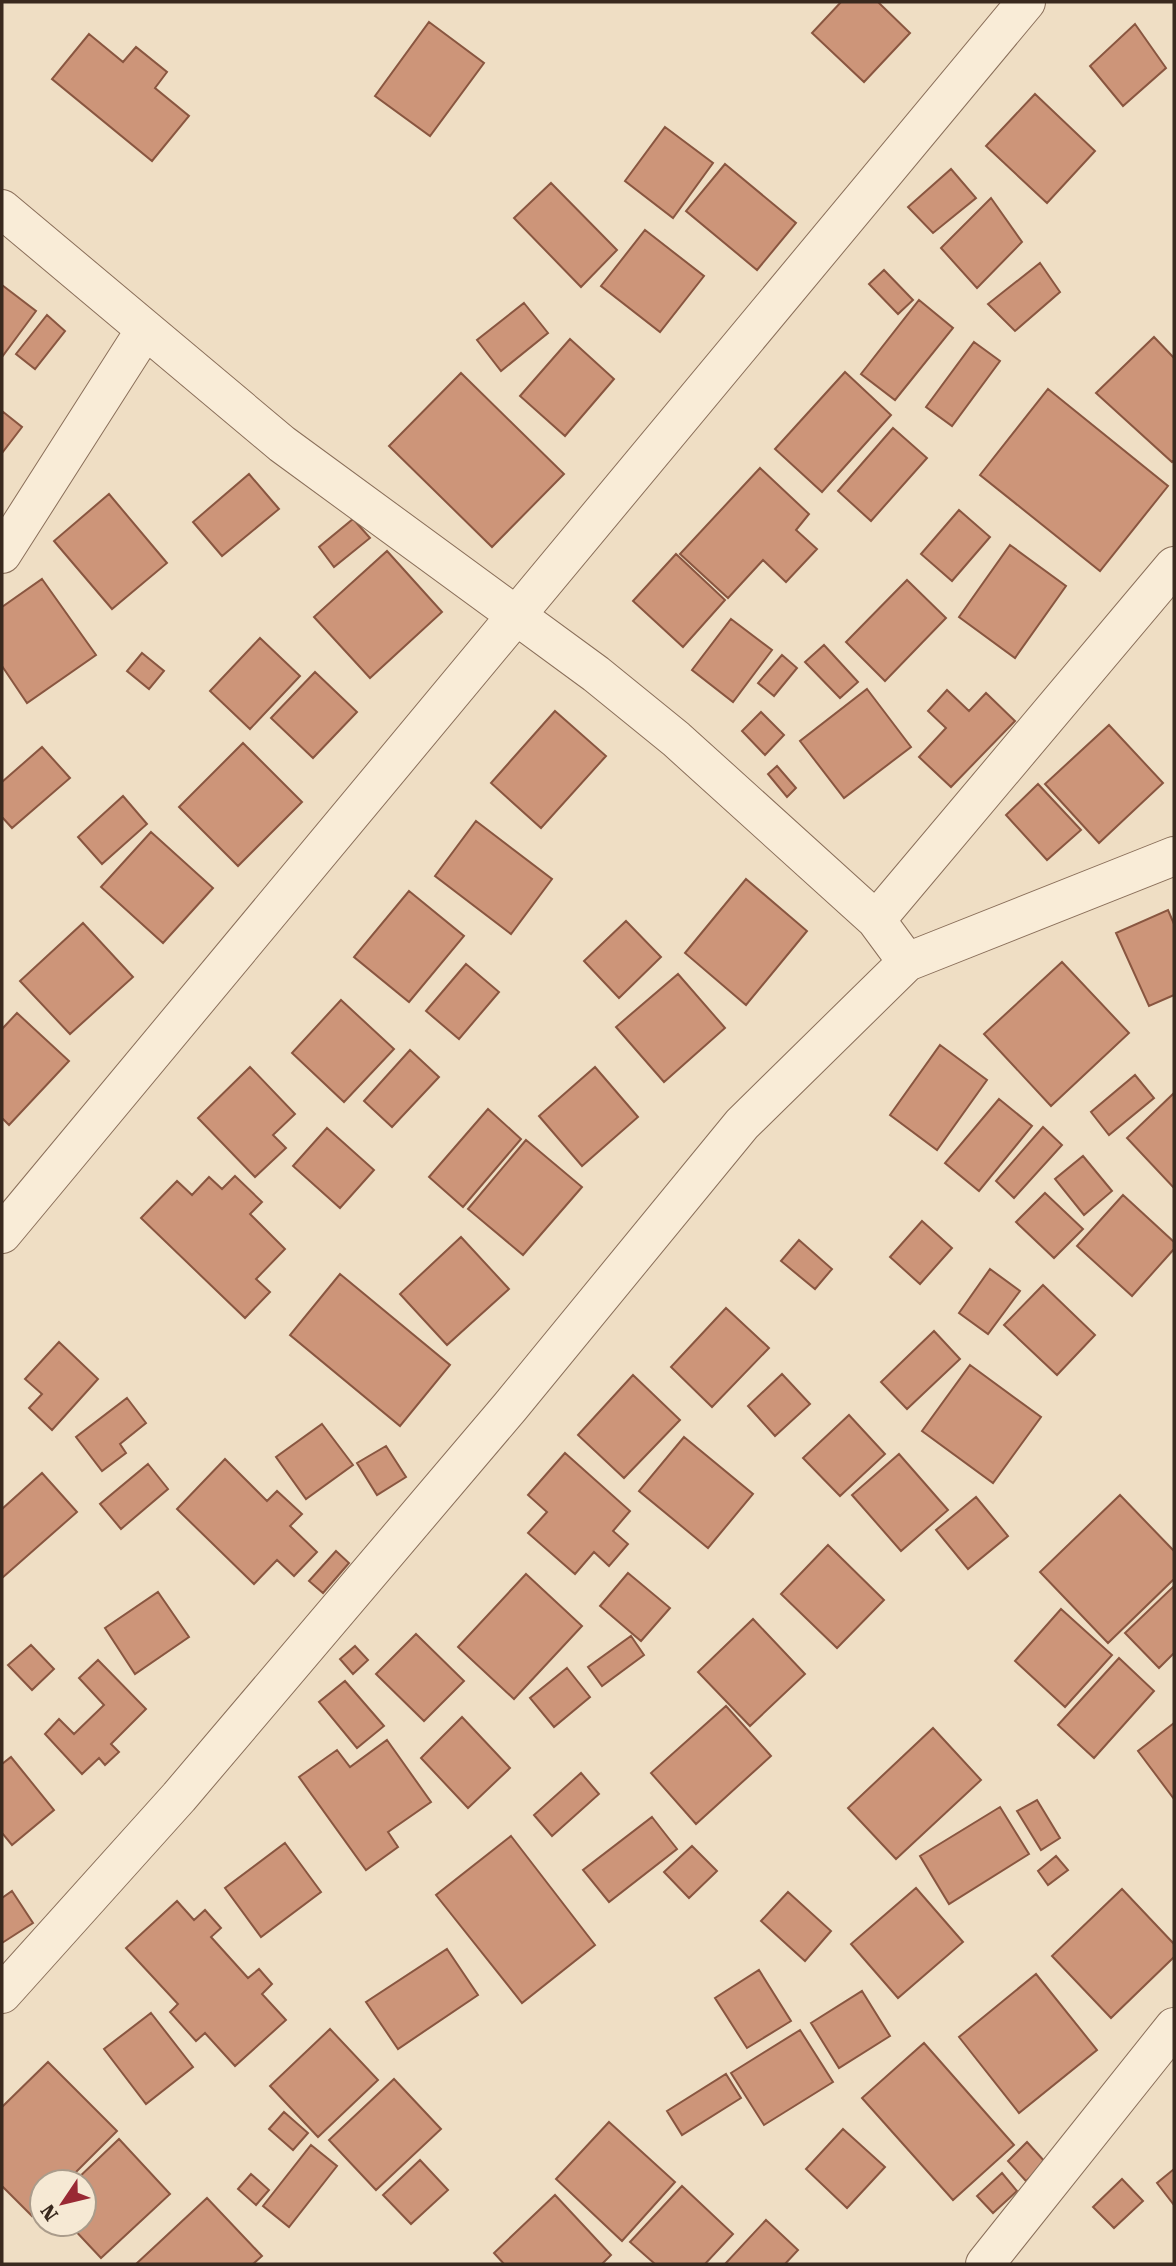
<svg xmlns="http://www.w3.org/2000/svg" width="1176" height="2266" font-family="'Roboto Serif',serif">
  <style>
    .building { fill: #cd9579; stroke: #895640; stroke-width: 2 }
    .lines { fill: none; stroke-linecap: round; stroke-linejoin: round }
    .minor-casing { stroke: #8a6f5a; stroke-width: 40 }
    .minor { stroke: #f9ecd7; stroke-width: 38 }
  </style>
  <rect width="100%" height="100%" fill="#efdec4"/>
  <!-- building -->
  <path class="building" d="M841,2H878L910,33L864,82L812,33Z
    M429,22L484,63L430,136L375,96Z
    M1135,24L1166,68L1123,106L1090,66Z
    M89,34L123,62L136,47L167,72L155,88L189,116L152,161L52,79Z
    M1035,94L1095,151L1047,203L986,146Z
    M665,127L713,163L673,218L625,181Z
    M725,164L796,223L757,270L686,211Z
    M951,169L976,198L933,233L908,207Z
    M551,183L617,250L581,287L514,218Z
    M991,198L1022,242L977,288L941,248Z
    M645,230L704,276L660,332L601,286Z
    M1040,263L1060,292L1015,331L988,304Z
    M884,270L913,300L898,314L869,284Z
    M2,285L36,311L2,357Z
    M919,300L953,328L895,400L861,374Z
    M524,303L548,333L501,371L477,340Z
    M47,315L65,331L35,369L16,354Z
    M1154,337L1174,358V460L1172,462L1096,393Z
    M570,339L614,379L565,436L520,396Z
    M974,342L1000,361L952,426L926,407Z
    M845,372L891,415L822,492L775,449Z
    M461,373L564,474L492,547L389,446Z
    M1048,389L1168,486L1100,571L980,475Z
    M2,411L22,427L2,453Z
    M893,428L927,458L871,521L838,491Z
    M760,468L809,514L796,530L817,549L786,582L763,560L728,598L680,554Z
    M249,474L279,509L222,556L193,522Z
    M109,494L167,563L112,609L54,541Z
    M959,510L990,537L952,581L921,554Z
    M353,519L370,538L334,567L319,547Z
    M1010,545L1066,586L1015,658L959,617Z
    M387,551L442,612L370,678L314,617Z
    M676,554L725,600L683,647L633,601Z
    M42,579L96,655L27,703L2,666V607Z
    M907,580L946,618L885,681L846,642Z
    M731,619L772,650L733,702L692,670Z
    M260,638L300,676L250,729L210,691Z
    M824,645L858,682L840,698L805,662Z
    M142,653L164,671L149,689L127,671Z
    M782,655L797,668L774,696L758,683Z
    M315,672L357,712L313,758L271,718Z
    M867,689L911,747L844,798L800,741Z
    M947,690L969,711L986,693L1015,721L951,787L919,757L946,728L928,711Z
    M555,711L606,756L541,828L491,783Z
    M761,712L784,735L765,755L742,731Z
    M1109,725L1163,783L1099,843L1045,784Z
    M243,743L302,802L238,866L179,807Z
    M42,747L70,778L12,828L2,817V782Z
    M777,766L796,788L787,797L768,774Z
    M1038,784L1081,830L1047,860L1006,815Z
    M123,796L147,824L102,864L78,837Z
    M476,821L552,879L511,934L435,876Z
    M151,832L213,888L163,943L101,887Z
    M746,879L807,931L746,1005L685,953Z
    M409,891L464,936L409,1002L354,957Z
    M1168,910L1174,924V995L1149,1006L1116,933Z
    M626,921L661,957L619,998L584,961Z
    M83,923L133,977L70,1034L20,981Z
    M1062,962L1129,1033L1051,1106L984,1034Z
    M466,964L499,992L459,1039L426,1011Z
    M678,974L725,1028L664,1082L616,1027Z
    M341,1000L394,1049L344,1102L292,1053Z
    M17,1013L69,1061L9,1125L2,1118V1029Z
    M940,1045L987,1080L937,1150L890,1115Z
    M410,1050L439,1077L392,1127L364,1101Z
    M250,1067L295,1114L273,1135L286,1148L255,1177L198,1118Z
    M595,1067L638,1117L582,1166L539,1116Z
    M1135,1075L1154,1098L1109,1135L1091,1112Z
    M1173,1094L1174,1095V1188L1127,1138Z
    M999,1099L1032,1126L979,1191L945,1163Z
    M488,1109L521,1139L463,1207L429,1177Z
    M1043,1127L1062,1145L1014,1198L996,1181Z
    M327,1128L374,1170L340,1208L293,1166Z
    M526,1140L582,1187L523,1255L468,1209Z
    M1083,1156L1112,1191L1084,1215L1055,1179Z
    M235,1176L262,1202L250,1214L285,1249L256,1279L270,1292L245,1318L141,1218L177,1181L192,1195L209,1177L222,1189Z
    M1045,1193L1083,1229L1054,1258L1016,1222Z
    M1123,1195L1174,1242V1249L1132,1296L1077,1246Z
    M922,1221L952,1248L920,1284L890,1257Z
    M461,1237L509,1289L447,1345L400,1294Z
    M799,1240L832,1269L815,1289L781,1261Z
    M990,1269L1020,1291L988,1334L959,1313Z
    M340,1274L450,1365L400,1426L290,1335Z
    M1043,1285L1095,1335L1057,1375L1004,1325Z
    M726,1308L769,1348L712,1407L671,1367Z
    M934,1331L960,1359L907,1409L881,1382Z
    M59,1342L98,1379L52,1430L29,1408L42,1394L25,1379Z
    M970,1365L1041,1417L993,1483L922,1431Z
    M782,1374L810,1404L775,1436L748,1406Z
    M633,1375L680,1420L624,1478L578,1435Z
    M127,1398L146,1423L120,1444L126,1453L102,1471L76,1437Z
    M849,1415L885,1454L840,1496L803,1458Z
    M322,1424L353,1465L306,1499L276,1457Z
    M684,1437L753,1494L708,1548L639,1491Z
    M386,1446L406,1477L377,1495L357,1463Z
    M565,1453L630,1511L613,1531L628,1544L609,1566L594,1552L575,1574L528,1533L547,1512L528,1495Z
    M899,1454L948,1510L901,1551L852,1495Z
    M225,1459L267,1501L277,1491L302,1514L290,1526L317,1552L294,1576L277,1560L254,1584L177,1509Z
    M148,1464L168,1489L121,1529L100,1504Z
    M42,1473L77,1512L2,1578V1509Z
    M1120,1495L1174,1551V1579L1108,1643L1040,1572Z
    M976,1497L1008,1536L968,1569L936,1530Z
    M828,1545L884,1600L837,1648L781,1594Z
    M336,1551L349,1563L323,1593L309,1581Z
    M628,1573L670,1608L641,1641L600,1606Z
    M526,1574L582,1626L514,1699L458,1647Z
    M1174,1586V1653L1159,1668L1125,1633Z
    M158,1592L189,1637L135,1674L105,1628Z
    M1061,1609L1112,1655L1065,1707L1015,1661Z
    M753,1619L805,1674L750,1726L698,1672Z
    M416,1634L464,1681L424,1721L376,1674Z
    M631,1636L644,1655L602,1686L588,1667Z
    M31,1645L54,1669L32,1690L8,1665Z
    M355,1646L368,1660L353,1674L340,1659Z
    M1119,1658L1154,1691L1094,1758L1058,1725Z
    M98,1660L146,1709L111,1744L119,1752L105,1765L99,1758L82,1774L45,1734L59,1719L74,1734L104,1705L79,1678Z
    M567,1668L590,1697L554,1727L530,1698Z
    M345,1681L384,1726L357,1748L319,1702Z
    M726,1706L771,1756L696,1824L651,1773Z
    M462,1717L510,1768L468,1808L421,1758Z
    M1174,1723V1799L1138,1751Z
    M933,1728L981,1780L896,1859L848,1808Z
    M387,1740L431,1802L388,1832L398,1847L366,1870L299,1777L337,1750L350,1767Z
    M11,1757L54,1810L12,1845L2,1833V1764Z
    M581,1773L599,1794L552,1836L534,1815Z
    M1037,1800L1060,1838L1041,1850L1017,1811Z
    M1000,1807L1029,1854L949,1904L920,1856Z
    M652,1817L677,1849L609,1902L583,1870Z
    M511,1836L595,1945L522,2003L436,1895Z
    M285,1843L321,1892L261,1937L225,1888Z
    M692,1846L717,1871L689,1898L664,1872Z
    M1056,1856L1068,1870L1048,1885L1038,1871Z
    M916,1888L963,1942L898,1998L851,1944Z
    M1122,1889L1174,1944V1957L1111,2018L1052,1956Z
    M12,1891L33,1923L2,1943V1898Z
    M788,1892L831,1931L805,1961L761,1921Z
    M177,1901L194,1920L205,1910L221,1928L211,1937L248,1978L259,1969L272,1984L262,1994L286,2020L235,2066L205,2033L196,2041L170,2012L178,2004L126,1948Z
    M447,1949L478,1995L398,2049L366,2002Z
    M759,1970L791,2021L747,2048L715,1998Z
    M1036,1974L1097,2050L1019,2113L959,2037Z
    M862,1991L890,2036L839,2068L811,2023Z
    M151,2013L193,2067L146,2104L104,2049Z
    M330,2029L378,2080L318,2137L270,2086Z
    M800,2030L833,2082L764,2125L731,2073Z
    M924,2043L1014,2145L953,2200L862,2098Z
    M48,2062L117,2131L66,2182H42V2206L32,2216L2,2186V2107Z
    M726,2074L741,2098L682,2135L667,2111Z
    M394,2079L441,2129L376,2190L329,2140Z
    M284,2112L308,2133L293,2150L269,2129Z
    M609,2122L675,2182L622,2241L556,2179Z
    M843,2129L885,2167L847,2208L806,2169Z
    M119,2139L170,2194L101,2258L69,2224H84V2182H74Z
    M1027,2142L1046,2163L1026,2181L1008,2161Z
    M311,2145L337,2166L289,2227L263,2206Z
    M420,2160L448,2190L411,2224L383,2195Z
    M1174,2169V2205L1157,2183Z
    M1002,2173L1017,2191L993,2213L977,2196Z
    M251,2174L269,2190L256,2205L238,2189Z
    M1122,2179L1143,2201L1114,2228L1093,2207Z
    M682,2186L733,2234L705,2264H655L630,2242Z
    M555,2195L611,2255L602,2264H504L494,2253Z
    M207,2198L262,2256L253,2264H136Z
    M766,2220L798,2250L785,2264H725Z"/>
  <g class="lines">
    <defs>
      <path id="minor" d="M2,209L282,444L596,674L676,739L876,920L907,962
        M2,554L145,330
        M876,920L1174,566
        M2,1234L1026,2
        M2,1994L179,1797L510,1407L742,1124L907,962L1174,856
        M985,2264L1174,2027"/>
    </defs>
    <!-- minor casing -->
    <use href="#minor" class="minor-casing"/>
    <!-- minor -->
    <use href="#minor" class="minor"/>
  </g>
  <!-- border -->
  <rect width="1176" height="2266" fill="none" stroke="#39291e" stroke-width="7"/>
  <!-- north arrow -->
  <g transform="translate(63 2203) rotate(235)"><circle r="33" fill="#f6e9d4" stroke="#aa9c8b" stroke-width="2"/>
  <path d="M0-5L12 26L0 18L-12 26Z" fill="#992934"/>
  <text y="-10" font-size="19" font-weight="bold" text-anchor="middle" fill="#39291e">N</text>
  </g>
</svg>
